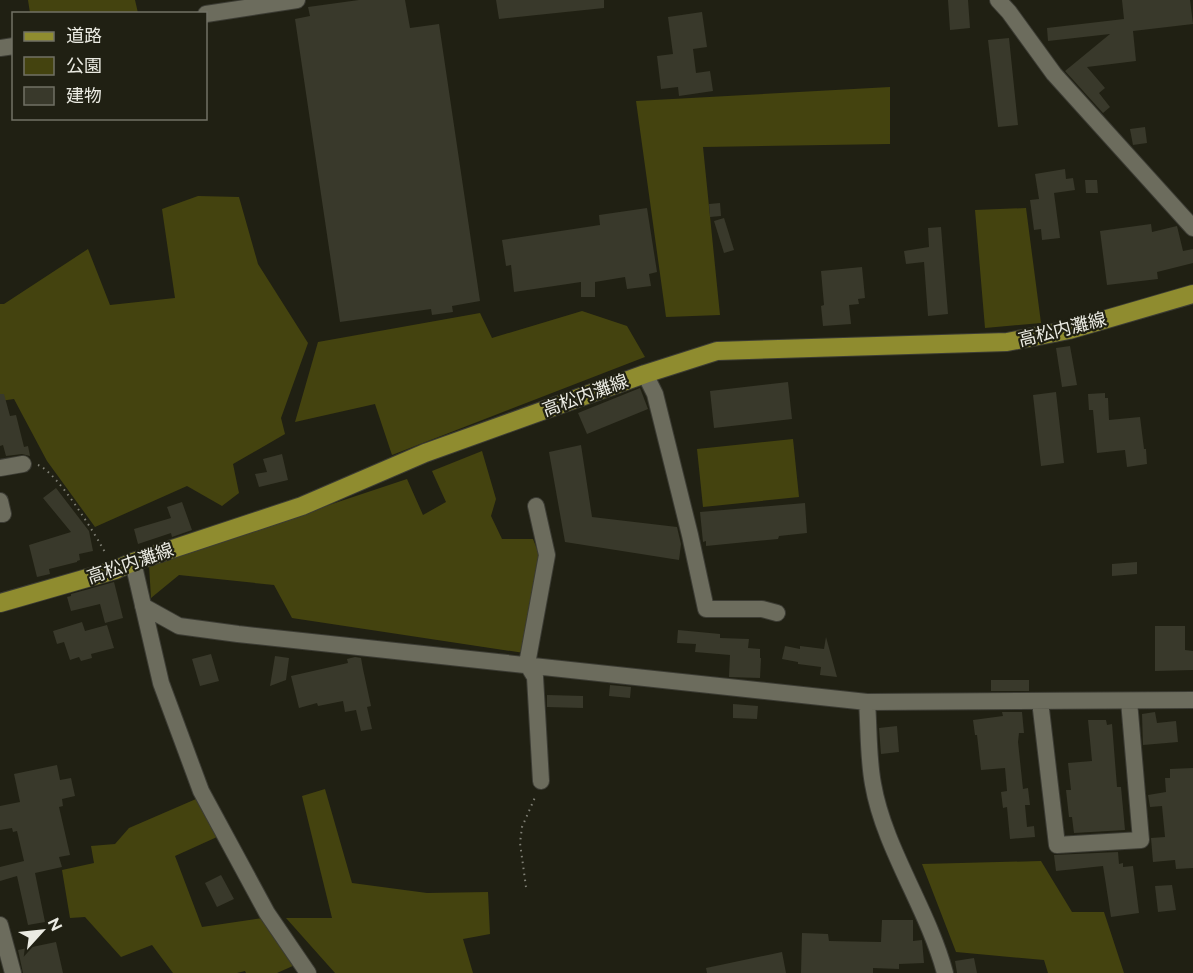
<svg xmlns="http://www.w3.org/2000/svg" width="1193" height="973" font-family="Raleway,'Noto Sans JP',sans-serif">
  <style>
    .green { fill: #44430f }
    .building { fill: #39392b }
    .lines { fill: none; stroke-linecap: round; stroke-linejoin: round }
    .minor-casing { stroke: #3c3c34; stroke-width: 18 }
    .major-casing { stroke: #3c3c34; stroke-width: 20 }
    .path { stroke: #808076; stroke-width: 2; stroke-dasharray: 1.5 4.5; stroke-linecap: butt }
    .minor { stroke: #6c6c5d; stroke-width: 16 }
    .major { stroke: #8f8c2f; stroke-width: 18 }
    .labels { text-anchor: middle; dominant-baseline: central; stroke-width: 4.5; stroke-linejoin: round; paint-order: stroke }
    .street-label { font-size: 18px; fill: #ebebe3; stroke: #202013 }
  </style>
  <rect width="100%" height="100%" fill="#202013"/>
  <!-- green -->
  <path class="green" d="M28,0H135L138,13H30Z
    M890,87V144L703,147L720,315L666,317L636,101Z
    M198,196L239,197L258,264L308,343L281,418L285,434L233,464L239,493L222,506L187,486L95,527L47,461L14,399L0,401V304H4L88,249L110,305L175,298L162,209Z
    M1026,208L1041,323L985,328L975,210Z
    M582,311L627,326L645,357L392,455L375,404L295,422L318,342L480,313L492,338Z
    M793,439L799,497L703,507L697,449Z
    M482,451L496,499L491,516L502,539H533L541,559L524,653L292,618L274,585L179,575L151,598L149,565L407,479L423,515L446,502L432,471Z
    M325,789L352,883L427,893L488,892L490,934L463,939L473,973H335L286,918H332L302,796Z
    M196,799L217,837L175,856L202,927L263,918L295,965L277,973H246L245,971L237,973H173L152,945L121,957L85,917L70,918L62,870L94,863L91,846L115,844L129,828Z
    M1041,861L1072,912H1104L1124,973H1048L1044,960L956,952L922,864Z"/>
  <!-- building -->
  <path class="building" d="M359,0H405L410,28L439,24L480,301L452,306L453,312L432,315L431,309L340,322L295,19L310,16L308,7Z
    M496,0H604V8L499,19Z
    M948,0H968L970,28L950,30Z
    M1122,0H1190L1193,24L1133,31L1136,61L1087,67L1105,88L1099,93L1110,107L1103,113L1065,71L1110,34L1048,41L1047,28L1124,19Z
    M702,12L707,47L693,49L696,73L710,71L713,91L679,96L678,87L661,89L657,56L673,54L668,17Z
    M1009,38L1018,125L998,127L988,40Z
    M1145,127L1147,143L1133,145L1130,129Z
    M1065,169L1066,179L1073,178L1075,190L1054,193L1060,238L1042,240L1041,229L1034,230L1030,200L1039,199L1035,174Z
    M1085,180H1097L1098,193H1086Z
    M720,203L721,216L710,217L709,204Z
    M647,208L657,272L649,274L651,286L627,289L625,277L595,282V297H581V282L514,292L511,265L506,266L502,240L600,225L599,215Z
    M724,218L734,250L724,253L714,221Z
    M1151,224L1152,232L1177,226L1183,251L1193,249V263L1157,272L1158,279L1107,285L1100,231Z
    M941,227L948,314L928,316L924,262L906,264L904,251L929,247L928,228Z
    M862,267L865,298L858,299L859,304L849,305L851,324L823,326L821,306L824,305L821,271Z
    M1070,346L1077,385L1062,387L1056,348Z
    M788,382L792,419L714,428L710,391Z
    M640,388L648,409L587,434L578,413Z
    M1056,392L1064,463L1041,466L1033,395Z
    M1105,393V398H1108L1109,420L1140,417L1144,449H1146L1147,464L1127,467L1125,450L1097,453L1093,410H1089L1088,394Z
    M0,394H4L10,416L16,415L24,447L28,446L30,456L22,454L6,456L3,445L0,446Z
    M581,445L592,517L677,527L681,544L679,560L565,542L549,452Z
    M282,454L288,480L259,487L255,474L267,472L263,459Z
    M56,488L89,531L93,551L79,554L80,560L77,561V562L49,569L50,574L37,577L29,545L71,532L43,498Z
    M182,502L192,530L172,537L171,533L138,544L134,529L171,518L167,507Z
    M805,503L807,533L779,536L778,539L706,546V541L703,542L700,512Z
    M1137,562V574L1112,576V564Z
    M114,582L123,618L105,623L100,604L71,611L67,597L71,596V594Z
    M82,622L85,631L107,625L114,648L91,654L92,658L81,661L79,657L70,660L64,642L57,644L53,631Z
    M1155,626H1185V650L1193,651V670L1155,671Z
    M678,630L720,634V638L749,639L748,648L760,649V658H761L760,678L729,677L730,655L695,652L696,644L677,643Z
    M826,637L837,677L820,675L821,667L798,664V662L782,659L785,646L800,649V646L824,649Z
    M211,654L219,681L200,686L192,659Z
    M275,656L289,658L286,680L270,686Z
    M355,657L361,658L363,669L371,706L367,707L372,729L361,731L356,710L345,712L343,701L318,706L317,703L299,708L291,676L348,663L347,659Z
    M991,680H1029V691H991Z
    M610,685L631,687L630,698L609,696Z
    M547,695L583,696V708L547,707Z
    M733,704L758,706L757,719L733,718Z
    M1002,712H1022L1024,733H1019L1018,742L1023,789L1028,788L1030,805H1025L1027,827L1034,826L1035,837L1010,839L1007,807L1003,808L1001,792L1007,791L1005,768L981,770L977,735H975L973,720L1003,716Z
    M1155,712L1157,723L1176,721L1178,742L1143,745L1142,714Z
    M1088,720H1106L1107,725L1112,724L1117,787H1121L1125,830L1074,833L1072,817H1069L1066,790H1071L1068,763L1092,761Z
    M897,726L899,752L881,754L879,728Z
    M57,765L60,780L71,778L75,796L62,799L63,806L59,807L70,855L59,857L62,867L35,873L45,922L28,925L17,876L0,881V867L24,861L17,831L13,832L12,828L0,830V806L20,802L14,774Z
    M1193,768V868L1176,869L1175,860L1153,862L1151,838L1165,837L1162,806L1150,807L1148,795L1166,792L1165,778H1170V769Z
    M1118,852L1119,864L1123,863V867L1133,866L1139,913L1111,917L1103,866L1056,871L1054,855Z
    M221,875L234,899L217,907L205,883Z
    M1172,885L1176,910L1158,912L1155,886Z
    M882,920H913V941L922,940L924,963L899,964V969L873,968V973H801L802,933L828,934L829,941L881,942Z
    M56,942L63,973H23L18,950Z
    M782,952L786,973H707L706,968Z
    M974,958L977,973H957L955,961Z"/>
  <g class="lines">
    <defs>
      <path id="minor" d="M998,0L1009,12L1054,74L1193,228
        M206,14L297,0
        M0,48L14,46
        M645,374L655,394L690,535L706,609H762L777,613
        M0,468L23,464
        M0,501L3,514H0
        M536,506L547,555L527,664L535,677L541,781
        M133,562L161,683L201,791L267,913L308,973
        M143,606L179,626L238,634L867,702L1193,700
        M1040,701L1057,845L1141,840L1129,701
        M867,702C869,729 868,757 873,784C884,848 928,909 945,973
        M0,925L13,973"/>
      <path id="major" d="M0,603L115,570L133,562L302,506L425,453L645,374L717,351L1007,342L1069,330L1193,294"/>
    </defs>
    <!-- minor casing -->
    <use href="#minor" class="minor-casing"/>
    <!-- major casing -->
    <use href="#major" class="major-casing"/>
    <!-- path -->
    <path class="path" d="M38,465C58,473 95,534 106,554
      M526,887L520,843L522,827L536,795"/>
    <!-- minor -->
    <use href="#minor" class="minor"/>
    <!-- major -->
    <use href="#major" class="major"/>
  </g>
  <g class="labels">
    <!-- street labels -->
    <g class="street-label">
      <text transform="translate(1062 329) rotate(-14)">高松内灘線</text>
      <text transform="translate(585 395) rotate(-20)">高松内灘線</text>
      <text transform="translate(130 563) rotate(-19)">高松内灘線</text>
    </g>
  </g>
  <!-- legend -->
  <rect x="12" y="12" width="195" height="108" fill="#202013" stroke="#717166" stroke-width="1.5"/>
  <rect x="24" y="32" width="30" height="9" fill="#8f8c2f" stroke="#717166" stroke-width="1.5"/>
  <text x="66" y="42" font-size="18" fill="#ebebe3">道路</text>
  <rect x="24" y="57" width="30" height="18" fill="#44430f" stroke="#717166" stroke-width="1.5"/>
  <text x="66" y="72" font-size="18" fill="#ebebe3">公園</text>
  <rect x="24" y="87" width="30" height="18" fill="#39392b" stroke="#717166" stroke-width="1.5"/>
  <text x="66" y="102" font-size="18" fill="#ebebe3">建物</text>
  <!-- north arrow -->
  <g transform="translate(42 931) rotate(63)" stroke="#202013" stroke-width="4.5" paint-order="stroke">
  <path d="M0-4.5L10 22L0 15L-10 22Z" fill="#ebebe3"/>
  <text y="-9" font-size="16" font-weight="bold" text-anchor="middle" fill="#ebebe3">N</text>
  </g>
</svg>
